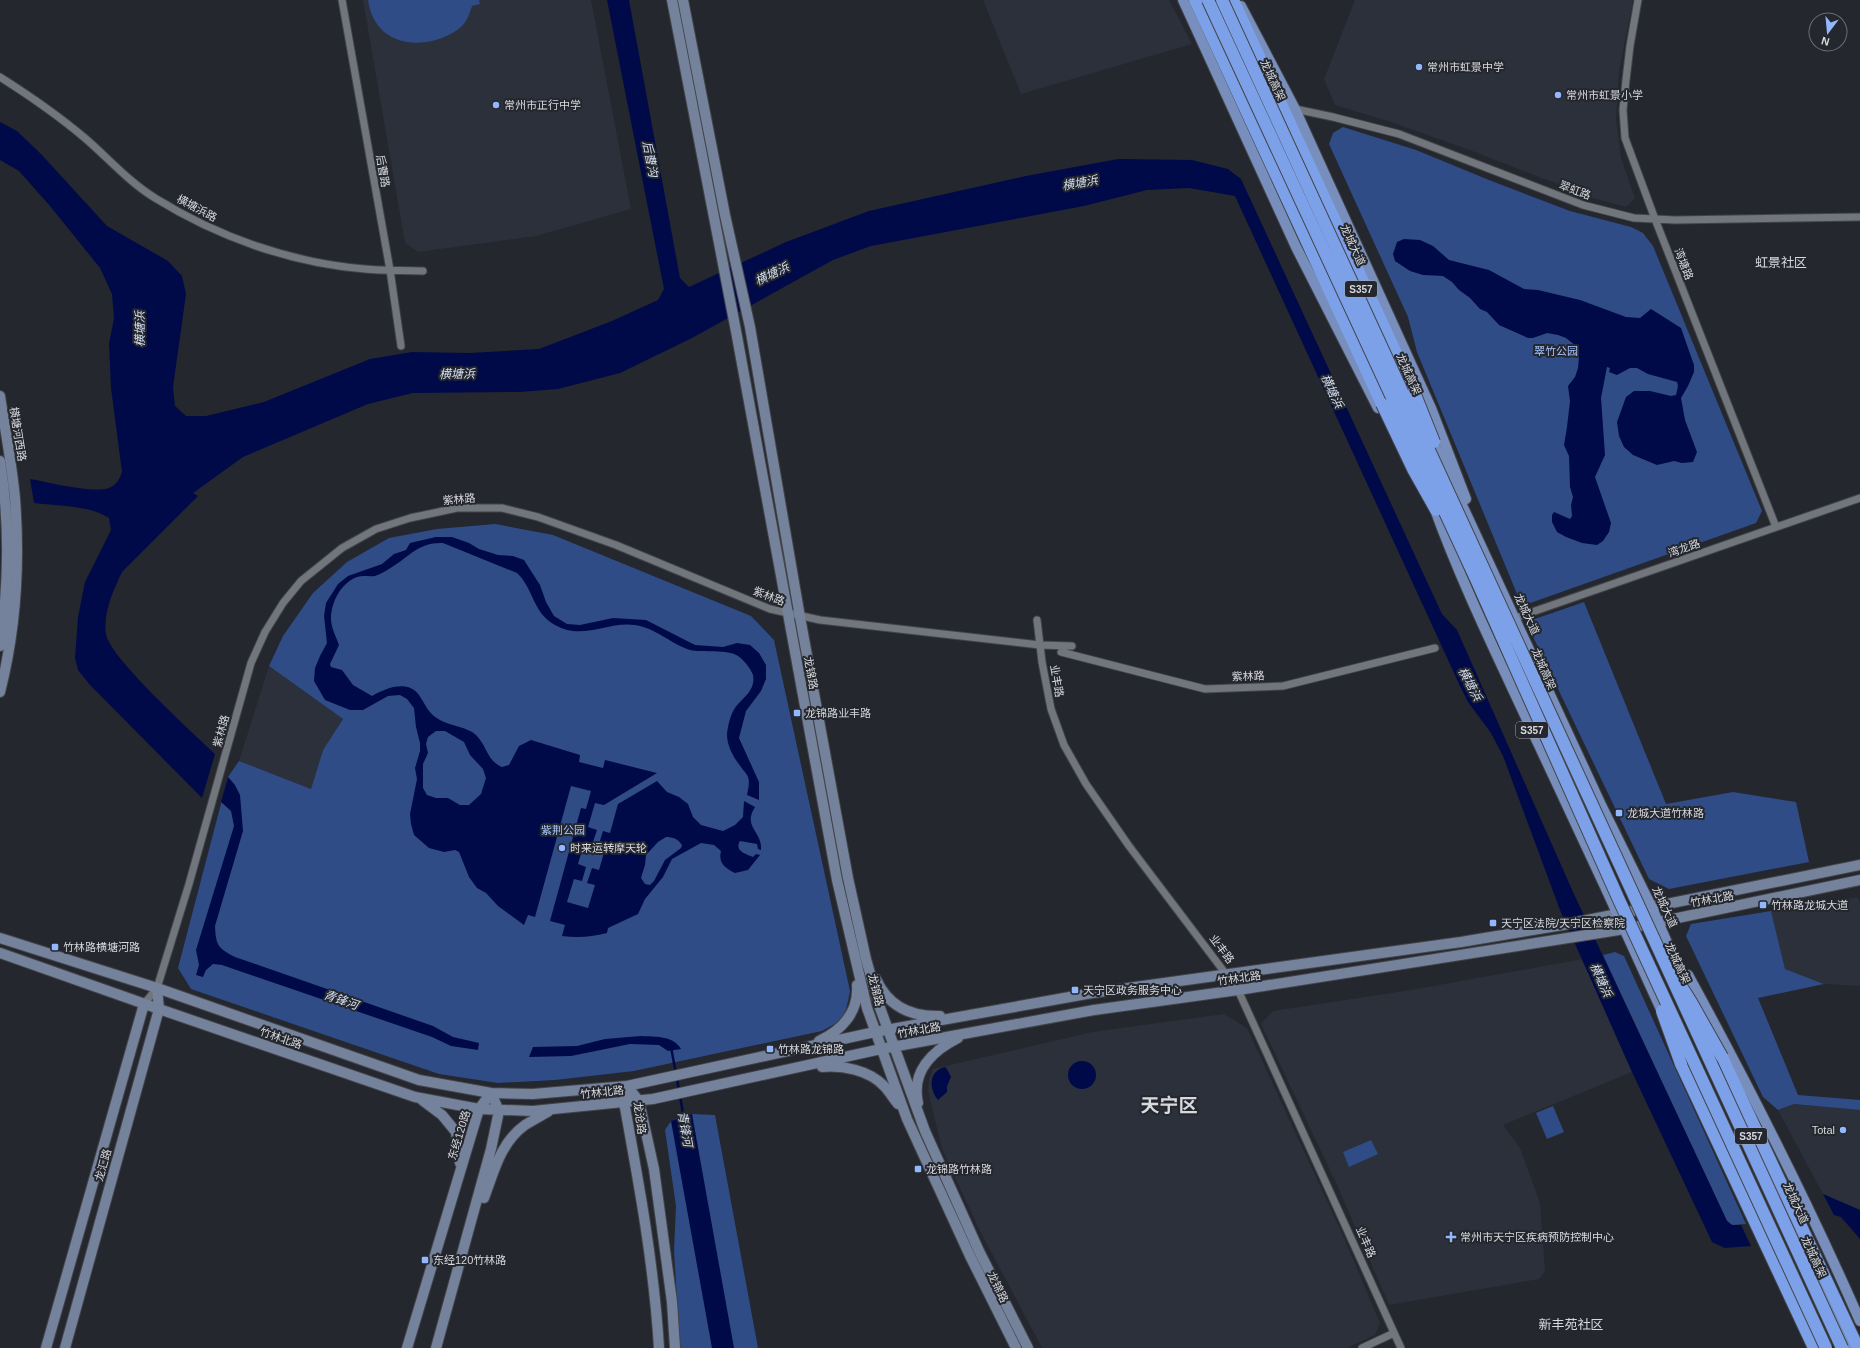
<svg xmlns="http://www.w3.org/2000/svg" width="1860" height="1348" font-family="Arial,'Noto Sans SC',sans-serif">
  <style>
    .built { fill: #2b303b }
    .green { fill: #2f4c87 }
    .water { fill: #000a49; fill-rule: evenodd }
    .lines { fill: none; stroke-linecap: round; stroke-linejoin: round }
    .stream { stroke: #000a49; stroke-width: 2.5 }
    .street-casing { stroke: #424449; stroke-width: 9 }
    .secondary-casing { stroke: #424449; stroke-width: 12 }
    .primary-casing { stroke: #424449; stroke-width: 12 }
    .highway-casing { stroke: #424449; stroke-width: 14 }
    .street { stroke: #71757c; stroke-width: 7 }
    .secondary { stroke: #75829c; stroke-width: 10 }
    .primary { stroke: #788fbd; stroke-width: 10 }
    .highway { stroke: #7da1e8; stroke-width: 12 }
    .highway-bridge-casing { stroke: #424449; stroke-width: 14; stroke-linecap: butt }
    .highway-bridge { stroke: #7da1e8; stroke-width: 12 }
    .poi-dot { fill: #93b7fd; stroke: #24272d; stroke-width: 1.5 }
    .labels { text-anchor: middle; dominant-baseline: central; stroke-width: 4; stroke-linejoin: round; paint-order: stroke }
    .shield { fill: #24272d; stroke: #a1a4a9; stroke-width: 1 }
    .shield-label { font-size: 10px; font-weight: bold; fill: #d7d9de }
    .poi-label { font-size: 11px; fill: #d7d9de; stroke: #24272d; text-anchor: start }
    .street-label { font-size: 11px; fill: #d7d9de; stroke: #24272d }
    .park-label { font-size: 11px; fill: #a7c4fd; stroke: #24272d }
    .water-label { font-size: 12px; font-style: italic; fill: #d4def2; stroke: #24272d }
    .quarter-label { font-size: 13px; fill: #d7d9de; stroke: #24272d }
    .town-label { font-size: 19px; font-weight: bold; fill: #d7d9de; stroke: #24272d }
  </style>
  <rect width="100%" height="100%" fill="#24272d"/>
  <!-- built -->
  <path class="built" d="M363,0H591L631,209L536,236L418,252L405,243Z
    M983,0H1169L1192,44L1021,94Z
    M1355,0H1633L1619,71L1616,119L1621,158L1635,198L1626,207L1593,198L1475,152L1391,122L1335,105L1324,79Z
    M269,666L343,719L323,750L311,789L239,761Z
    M1858,897L1860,905V986L1824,984L1785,969L1771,911Z
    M1583,959L1632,1072L1503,1125L1520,1148L1540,1203L1545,1271L1539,1279L1389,1305L1337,1185L1261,1024L1273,1011L1411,990Z
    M1224,1014L1247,1028L1345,1240L1380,1323L1375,1335L1347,1348H1042L978,1227L942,1149L928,1091L929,1079L933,1069L1092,1032Z
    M1794,1104L1860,1110V1210L1823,1194L1778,1110Z"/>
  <!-- green -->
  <path class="green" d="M368,0H479L480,4L472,6C470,12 468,19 463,25C456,32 446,37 436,40C403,49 373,36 368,0Z
    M1343,127L1416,150L1489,180L1570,211L1631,227L1643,233L1653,246L1762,511L1756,523L1522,606L1417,352L1408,317L1329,144L1333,133Z
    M495,524L553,535L751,616L774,640L850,991C845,1017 845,1019 822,1031L634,1071L555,1080L498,1083L439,1074L191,989L178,968L228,777L239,761L311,789L323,750L343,719L269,666L283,636L313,593L347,562L389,538L437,529Z
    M1584,602L1666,804L1733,792L1796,802L1809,862L1669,889L1649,879L1526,622Z
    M1771,911L1785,969L1824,984L1758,998L1798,1095L1860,1100V1110L1794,1104L1778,1110L1763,1097L1686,936L1691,924Z
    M1615,952L1624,956L1746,1224L1732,1225L1727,1221L1603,955Z
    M1553,1106L1564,1132L1547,1139L1536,1113Z
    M692,1114L715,1115L758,1348H680L674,1251L676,1206L665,1130L671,1121Z
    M1371,1140L1378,1154L1349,1167L1343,1152Z"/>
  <!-- water -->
  <path class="water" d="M607,0H629L680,278L689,287L786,242L869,211L1026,176L1118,159L1192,160L1228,169L1241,179L1442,614L1457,630L1573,892L1727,1221L1732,1225H1741L1751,1246L1725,1248L1712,1242L1632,1072L1560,910L1503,756L1491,733L1468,702L1460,686L1235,196L1189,188L1147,190L1084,206L871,246L833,260L692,338L620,373L558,389L520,392L413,393L368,404L243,457L193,493L198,496L122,572C113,591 103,613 106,634C109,657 194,734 215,754L202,798L90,685L78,670L75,658L78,617L85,582L111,530L109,518C89,505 57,506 34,503L30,479C48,482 97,495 111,487C117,484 120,478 122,472L111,388L109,344L114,318L112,294L100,268L50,206L19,171L0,160V122L17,131L41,154L107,226L168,261L182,276L186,294L173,387L175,406L186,416H206L264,402L370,359L412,352L470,353L539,349L612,321L658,300L664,289Z
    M1404,239L1420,240L1433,246L1449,260L1489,270L1524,289L1538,290L1580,300L1626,317L1640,318L1651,309L1681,328L1694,365V372L1688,386L1681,398L1685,420L1697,452L1693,462L1682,463L1674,461L1657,465L1633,455L1624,447L1619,436L1617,422L1626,397L1634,391H1650L1671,396L1676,395L1678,386L1677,382L1648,374L1637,368H1630L1617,375L1609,372L1610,368L1607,367L1601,398L1605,455L1595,477L1611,523L1609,532L1603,541L1597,545L1582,543L1566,537L1557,532L1552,522V515L1554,512L1570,519L1572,516L1571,505L1573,497L1570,487L1569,456L1564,445L1567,427L1570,401L1568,386L1575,377L1578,368L1579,357L1576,346L1566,338L1558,335L1547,333L1533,338H1528L1499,325L1487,312L1480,309L1470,298L1459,290L1452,282L1443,276L1423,275L1410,271L1395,261L1393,254L1397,242Z
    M436,537H452L469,543L479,549L498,555L513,556L524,560L540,585L546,602L554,616L567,624L580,625L613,618L646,620L695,645L723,647L737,643L750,645L759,653L766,665V679L761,691L746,711L739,738L759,782V800L747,795C748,790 750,782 748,777C747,774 743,770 741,767C734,758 727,747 727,734C728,726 730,715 735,708C742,698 756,691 753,675C751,669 744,660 738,656C727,649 703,653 690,650C671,644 656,628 635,625C607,621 583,641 555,625C532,612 534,589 517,573L443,543C419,542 410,556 392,567C387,570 381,574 375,576C369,577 363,575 357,577C341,583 331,602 331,619C331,628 336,636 339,645L330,664L331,667L342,670L353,685L372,696C385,688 408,679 419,695C426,705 428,714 440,720C450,726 468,727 476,735C488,747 486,760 502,767L509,765L519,746L531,740L580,755L579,762L603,768L605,760L657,773L604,805L595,803L588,827L597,830L592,845L584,843L578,864L586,867L582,881L574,879L567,902L588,908L595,885L587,883L592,868L599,870L605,849L598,847L603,831L610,833L618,804L657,781L667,792L679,797L688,804L693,817L701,825L723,831L735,825L743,817L744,801L755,807C742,827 763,832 761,850L758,849L757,844L740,841C734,851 746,854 753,857L756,854L760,855L748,870L735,873C725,868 718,863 721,851L714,845L701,843L672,859L663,877L645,899L638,914L608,928L607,933C591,937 578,938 562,936L565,925L550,921L581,808L586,809L591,791L571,786L535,917L528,915L524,925L498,906L486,893L477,888L469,877L459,852L455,850L444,852L429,848L414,835L411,824L410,814L417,779L415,768L420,751V743L416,727L414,708L407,699L400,695L388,696L363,710H350L325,700L314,681L315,668L320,656L327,643L324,616L326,603L338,584L348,576L382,564L394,554L406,550L410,543ZM436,731H445L464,742L470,755L483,769L486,778L481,794L469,805H460L448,798H436L427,795L423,788V764L428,753L426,744L428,737ZM666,837C673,837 678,839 682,845L681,848L665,860L654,881L650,885L645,884L641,878L645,865L646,855L658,842Z
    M228,777L235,785L240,795L243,831L215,926C216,946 218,948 235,957L433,1026L453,1037L479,1043L478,1050L451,1046L432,1037L222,965L213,964L206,970L203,977L196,975L199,965L196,950L234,826L231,811L221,802Z
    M641,1036C655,1037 673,1035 681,1049L668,1051L659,1045L630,1044L571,1056L529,1057L533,1047L577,1046L605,1039Z
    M1068 1075a14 14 0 1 1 28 0a14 14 0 1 1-28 0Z
    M945,1067L947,1069L951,1077L947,1086V1092L938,1100C929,1089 928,1071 945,1067Z
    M692,1114L734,1348H712L671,1121Z
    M1823,1194L1860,1210V1239L1841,1217L1834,1215Z"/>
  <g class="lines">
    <!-- stream -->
    <path class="stream" d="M671,1047L676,1074
      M677,1079L679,1091
      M680,1096L684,1119"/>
    <defs>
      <path id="street" d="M342,0L390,270L401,346
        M1638,0L1630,46L1626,80L1623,110L1625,138L1655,219L1776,527
        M0,77C30,96 59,116 86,139C109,159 129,182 155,198C218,237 291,263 365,269C384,271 404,270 423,271
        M1295,109L1333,117L1399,134L1583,205L1634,218L1675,220L1860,217
        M1515,618L1860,498
        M1037,620L1042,662L1051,709L1064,745L1086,784L1129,846L1238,990L1401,1348
        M1061,652L1205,689L1283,686L1435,648
        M144,1004L157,988L189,884L251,663L265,632L283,603L301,581L342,548L376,529L410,518L457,508H502L538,517L616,545L770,609L820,620L1040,645L1072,646
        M1362,1348L1394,1333"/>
      <path id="secondary" d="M672,0L736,331L837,880L867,1008L907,1119L970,1256L1016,1348
        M683,0L725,215L750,327L800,617L848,878L866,959L879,1005L925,1131L979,1251L1028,1348
        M0,396C5,430 12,464 15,499C20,564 16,629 0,692
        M0,461C10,523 9,584 0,646
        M0,938L157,988L419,1080L491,1093L533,1094L627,1086L875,1032L1092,993L1461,942L1563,925L1860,865
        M0,953L159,1009L415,1097L479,1109L533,1111L653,1099L881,1049L1094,1010L1238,990L1625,929L1860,880
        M876,979C888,1006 910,1017 940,1016
        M819,1041C842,1030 859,1012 857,985
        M822,1067C842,1065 869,1070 884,1086C889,1091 893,1098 898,1104
        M627,1086L639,1101L654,1169L672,1302L675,1348
        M626,1096L624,1102C639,1184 654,1265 659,1348
        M422,1100L442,1115L456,1132L460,1163
        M918,1103C911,1072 932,1051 958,1038
        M484,1198C494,1172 500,1143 525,1125C533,1120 541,1116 549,1111
        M46,1348L144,1004
        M65,1348L159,1009L157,988
        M407,1348L479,1109L491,1093
        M436,1348L491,1149L499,1111L491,1093"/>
      <path id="primary" d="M1183,0L1296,247L1378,408
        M1241,6L1295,109L1431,408L1466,499
        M1430,436L1602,807L1652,908L1688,991
        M1433,504C1462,585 1500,661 1536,739C1580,832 1623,925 1665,1018
        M1688,975C1750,1088 1808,1203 1860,1321
        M1731,1090L1754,1143L1851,1348"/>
      <path id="highway" d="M1195,0L1382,404
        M1233,0L1414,392
        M1722,1057L1858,1348
        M1681,1064L1814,1348"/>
    </defs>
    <!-- street casing -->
    <use href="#street" class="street-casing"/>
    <!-- secondary casing -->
    <use href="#secondary" class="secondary-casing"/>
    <!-- primary casing -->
    <use href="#primary" class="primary-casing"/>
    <!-- highway casing -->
    <use href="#highway" class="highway-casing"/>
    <!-- street -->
    <use href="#street" class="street"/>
    <!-- secondary -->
    <use href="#secondary" class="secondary"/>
    <!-- primary -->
    <use href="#primary" class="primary"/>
    <!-- highway -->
    <use href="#highway" class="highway"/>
    <defs>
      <path id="highway-bridge" d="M1208,0L1476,579L1619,900L1826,1348
        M1222,0C1429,449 1634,899 1842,1348
        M1414,392L1434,442
        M1382,404L1413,469L1436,510
        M1679,983L1691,1002L1722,1057
        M1662,1011L1681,1064"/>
    </defs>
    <!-- highway-bridge casing -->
    <use href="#highway-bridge" class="highway-bridge-casing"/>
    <!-- highway-bridge -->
    <use href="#highway-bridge" class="highway-bridge"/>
  </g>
  <!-- markers -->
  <g class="poi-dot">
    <circle cx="1419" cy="67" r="4"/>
    <circle cx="1558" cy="95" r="4"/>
    <circle cx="496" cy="105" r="4"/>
    <rect x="793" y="709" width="8" height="8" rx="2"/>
    <rect x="1615" y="809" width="8" height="8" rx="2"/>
    <circle cx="562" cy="848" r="4"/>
    <rect x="1759" y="901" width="8" height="8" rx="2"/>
    <rect x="1489" y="919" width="8" height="8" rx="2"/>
    <rect x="51" y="943" width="8" height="8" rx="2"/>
    <rect x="1071" y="986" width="8" height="8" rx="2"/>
    <rect x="766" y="1045" width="8" height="8" rx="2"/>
    <circle cx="1843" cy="1130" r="4"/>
    <rect x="914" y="1165" width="8" height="8" rx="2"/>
    <path d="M1449 1231h4v4h4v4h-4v4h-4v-4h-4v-4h4z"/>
    <rect x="421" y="1256" width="8" height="8" rx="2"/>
  </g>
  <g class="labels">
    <!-- shield labels -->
    <g class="shield">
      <rect x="1345" y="281" width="32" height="16" rx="3"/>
      <rect x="1516" y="722" width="32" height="16" rx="3"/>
      <rect x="1735" y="1128" width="32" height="16" rx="3"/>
    </g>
    <g class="shield-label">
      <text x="1361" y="289">S357</text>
      <text x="1532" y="730">S357</text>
      <text x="1751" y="1136">S357</text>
    </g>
    <!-- poi labels -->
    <g class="poi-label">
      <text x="1427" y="67">常州市虹景中学</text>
      <text x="1566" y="95">常州市虹景小学</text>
      <text x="504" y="105">常州市正行中学</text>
      <text x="805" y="713">龙锦路业丰路</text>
      <text x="1627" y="813">龙城大道竹林路</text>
      <text x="570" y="848">时来运转摩天轮</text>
      <text x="1771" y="905">竹林路龙城大道</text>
      <text x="1501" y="923">天宁区法院/天宁区检察院</text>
      <text x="63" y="947">竹林路横塘河路</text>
      <text x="1083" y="990">天宁区政务服务中心</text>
      <text x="778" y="1049">竹林路龙锦路</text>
      <text x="1835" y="1130" text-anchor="end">Total</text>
      <text x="926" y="1169">龙锦路竹林路</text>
      <text x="1460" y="1237">常州市天宁区疾病预防控制中心</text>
      <text x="433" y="1260">东经120竹林路</text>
    </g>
    <!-- street labels -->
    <g class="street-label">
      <text transform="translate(1273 80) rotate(65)">龙城高架</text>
      <text transform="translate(383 171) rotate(80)">后曹路</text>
      <text transform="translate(1575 190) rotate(20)">翠虹路</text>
      <text transform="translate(197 208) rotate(28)">横塘浜路</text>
      <text transform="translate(1353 245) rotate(65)">龙城大道</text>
      <text transform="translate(1684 264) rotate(69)">湾塘路</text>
      <text transform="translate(1409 374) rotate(65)">龙城高架</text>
      <text transform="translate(18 434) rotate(81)">横塘河西路</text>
      <text transform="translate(459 499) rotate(-5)">紫林路</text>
      <text transform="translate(1684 548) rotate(-19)">湾龙路</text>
      <text transform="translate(769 596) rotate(20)">紫林路</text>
      <text transform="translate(1527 614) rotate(65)">龙城大道</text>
      <text transform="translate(1544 669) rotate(66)">龙城高架</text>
      <text transform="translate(811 673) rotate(79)">龙锦路</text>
      <text transform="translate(1248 676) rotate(-2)">紫林路</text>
      <text transform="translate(1057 681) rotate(80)">业丰路</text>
      <text transform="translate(221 731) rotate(-75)">紫林路</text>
      <text transform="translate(1712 899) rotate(-10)">竹林北路</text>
      <text transform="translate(1665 907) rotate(65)">龙城大道</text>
      <text transform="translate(1222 949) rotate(53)">业丰路</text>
      <text transform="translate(1678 963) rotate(65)">龙城高架</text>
      <text transform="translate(1239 978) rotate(-8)">竹林北路</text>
      <text transform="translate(876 990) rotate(76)">龙锦路</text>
      <text transform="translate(919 1030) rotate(-10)">竹林北路</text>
      <text transform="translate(281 1038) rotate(19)">竹林北路</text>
      <text transform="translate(602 1092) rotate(-6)">竹林北路</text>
      <text transform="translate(640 1118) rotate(82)">龙沧路</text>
      <text transform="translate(459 1135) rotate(-73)">东经120路</text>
      <text transform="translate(103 1165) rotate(-74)">龙汇路</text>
      <text transform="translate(1796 1203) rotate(65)">龙城大道</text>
      <text transform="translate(1366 1242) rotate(66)">业丰路</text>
      <text transform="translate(1814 1257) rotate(65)">龙城高架</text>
      <text transform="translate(998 1287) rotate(64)">龙锦路</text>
    </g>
    <!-- park labels -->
    <g class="park-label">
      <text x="1556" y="351">翠竹公园</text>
      <text x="563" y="830">紫荆公园</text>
    </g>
    <!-- water labels -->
    <g class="water-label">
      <text transform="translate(650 159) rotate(79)">后曹沟</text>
      <text transform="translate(1080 183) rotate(-10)">横塘浜</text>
      <text transform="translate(772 274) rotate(-26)">横塘浜</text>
      <text transform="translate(140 329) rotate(-90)">横塘浜</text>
      <text transform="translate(457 374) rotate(-1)">横塘浜</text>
      <text transform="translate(1332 391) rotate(65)">横塘浜</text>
      <text transform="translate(1470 684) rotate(62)">横塘浜</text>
      <text transform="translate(1601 980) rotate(66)">横塘浜</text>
      <text transform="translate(341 1000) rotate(19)">青锋河</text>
      <text transform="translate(685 1129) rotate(80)">青锋河</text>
    </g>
    <!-- quarter labels -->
    <g class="quarter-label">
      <text x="1781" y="262">虹景社区</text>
      <text x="1571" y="1324">新丰苑社区</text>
    </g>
    <!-- town labels -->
    <g class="town-label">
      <text x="1169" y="1105">天宁区</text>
    </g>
  </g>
  <!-- north arrow -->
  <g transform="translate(1828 32) rotate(196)"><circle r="19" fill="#24272d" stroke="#6c6e74"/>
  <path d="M0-3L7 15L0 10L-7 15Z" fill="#93b7fd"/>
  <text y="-6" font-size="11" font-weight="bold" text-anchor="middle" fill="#d7d9de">N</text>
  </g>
</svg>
